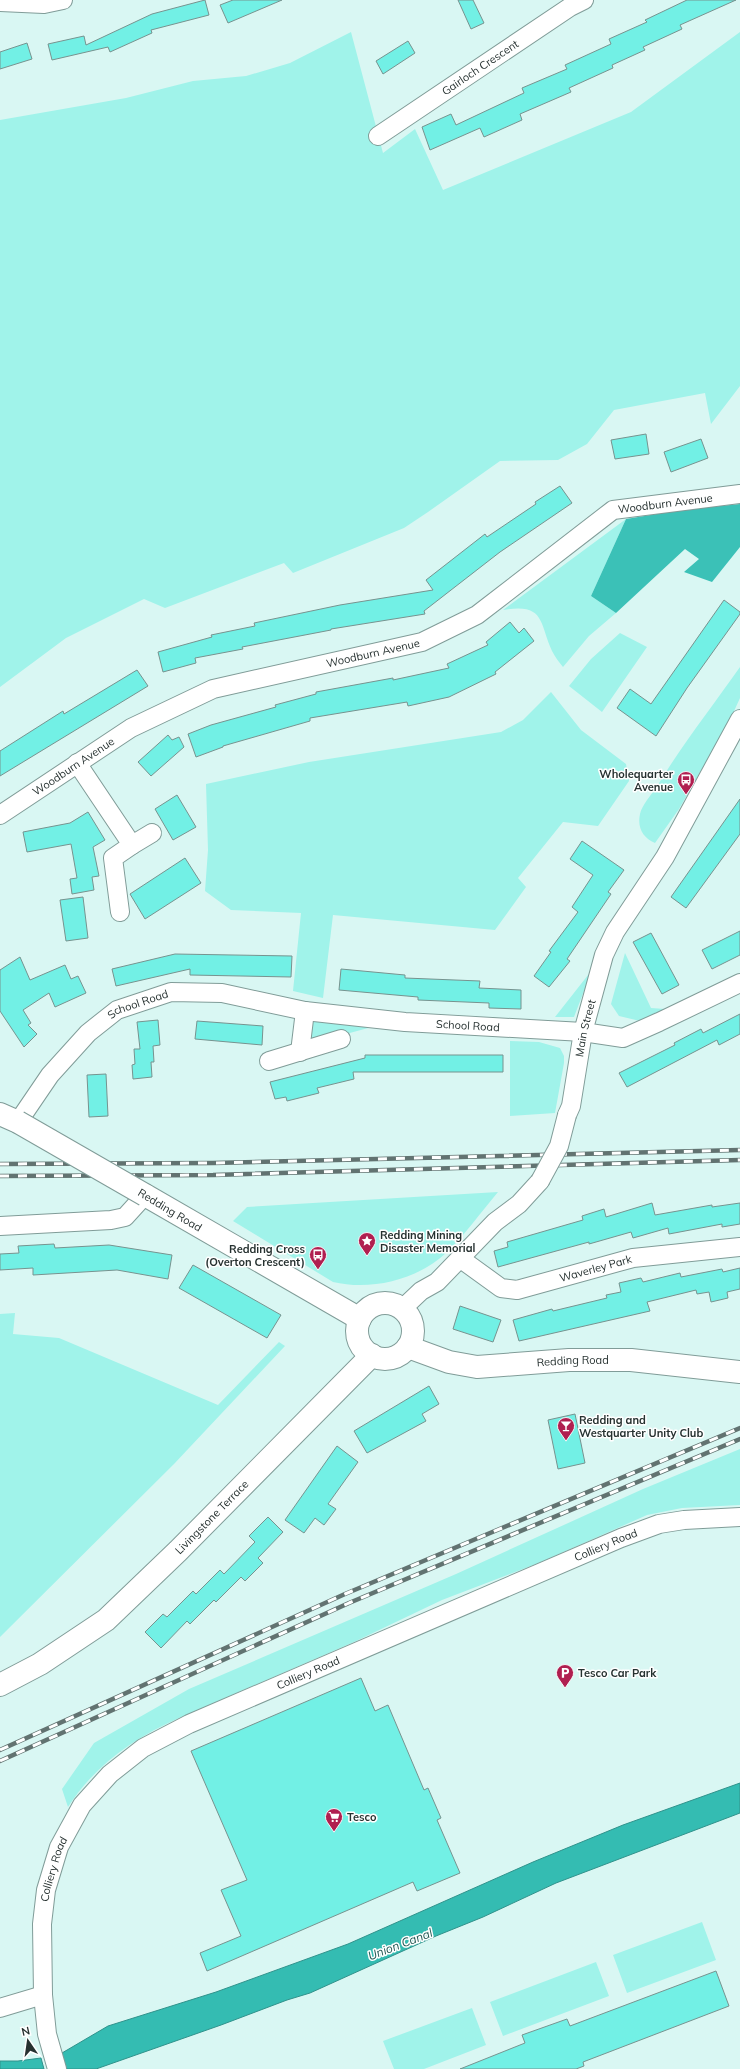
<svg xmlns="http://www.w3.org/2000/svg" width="740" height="2069" font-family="Mulish,sans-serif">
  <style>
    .green { fill: #a0f3ea }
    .forest { fill: #3bc1b7 }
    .water { fill: #34bcb2; stroke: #30928b }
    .building { fill: #72f0e5; stroke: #77938f }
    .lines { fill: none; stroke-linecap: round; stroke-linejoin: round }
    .street-casing { stroke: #809c98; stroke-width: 20 }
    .secondary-casing { stroke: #809c98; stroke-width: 24 }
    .street { stroke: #fff; stroke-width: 18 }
    .secondary { stroke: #fff; stroke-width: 22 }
    .rail-casing { stroke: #627371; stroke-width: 4.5 }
    .rail { stroke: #fff; stroke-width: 3; stroke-dasharray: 9; stroke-linecap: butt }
    .street-bridge-casing { stroke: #809c98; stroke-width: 20; stroke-linecap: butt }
    .secondary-bridge-casing { stroke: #809c98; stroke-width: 24; stroke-linecap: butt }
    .street-bridge { stroke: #fff; stroke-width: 18 }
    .secondary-bridge { stroke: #fff; stroke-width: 22 }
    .labels { text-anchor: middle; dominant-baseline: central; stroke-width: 3; stroke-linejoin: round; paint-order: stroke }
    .street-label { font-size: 11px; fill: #263130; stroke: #fff }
    .poi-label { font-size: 11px; font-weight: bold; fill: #263130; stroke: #fff; text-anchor: start }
    .water-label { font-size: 12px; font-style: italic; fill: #245a55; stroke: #fff }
  </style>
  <rect width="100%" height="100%" fill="#d9f7f3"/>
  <!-- green -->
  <path class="green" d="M351,32L383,153L415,129L443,190L631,112L740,32V386L711,424L705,393L614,410L587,444L558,460L500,461L428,512L404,528L293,573L284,563L165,608L144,599L66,638L0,687V120L126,98L193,81L246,76L290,63Z
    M626,519L591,596L616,613L589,636L563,667C559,662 555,657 552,651C539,622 545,603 503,610Z
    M620,633L647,647L602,712L569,686L591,659Z
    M740,667V698L730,720L679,809L655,843C643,838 637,828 640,814C642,805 651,795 656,788C681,746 712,707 740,667Z
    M551,692L581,730L626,764L629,781L598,826L563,822L518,878L526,887L495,930L333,915L323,998L293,991L301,913L231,910L205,891L208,850L206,784L309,762L501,732L523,720Z
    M625,953L651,1008L665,1009L640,1021L619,1016L611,1004Z
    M592,970L574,1017H555Z
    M318,1018L372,1027L331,1038H308L305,1025Z
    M510,1041L539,1042L560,1048L564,1056V1063L555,1113L510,1116Z
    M498,1192C481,1212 465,1235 446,1253C417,1280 371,1291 333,1282L233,1221L247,1207Z
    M15,1313L13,1334L59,1338L218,1405L279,1342L285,1346L174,1464L0,1637V1314Z
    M740,1449V1505L682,1508L647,1515L541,1562L442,1600L354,1642L179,1718C134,1738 95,1765 68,1807L62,1789L94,1743L189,1689L456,1574L643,1489Z
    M702,1922L716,1960L627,1993L613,1955Z
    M596,1962L609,1996L503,2036L490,2002Z
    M472,2008L486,2045L424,2069H394L383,2041Z"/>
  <!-- forest -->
  <path class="forest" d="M740,504V547L712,582L684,572L699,559L685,549L616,613L591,596L626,519L681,510Z"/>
  <!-- water -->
  <path class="water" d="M740,1783V1813L556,1883L483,1917L436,1936L310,1993L287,2000L221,2025L96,2069H65L62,2053L108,2026L216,1992L348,1944L533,1862L623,1825Z
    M41,2058L44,2069H0V2061H18Z"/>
  <!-- building -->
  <path class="building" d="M205,0L209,15L151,30L152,33L110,52L108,47L52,60L48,44L84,36L86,45L152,14Z
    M233,0H282L228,23L220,5Z
    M458,0H473L484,23L471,29Z
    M687,0H736L680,25L682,29L643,47L645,50L612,65L613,68L569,88L571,92L520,114L522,120L484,137L480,128L430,150L422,127L451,114L456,125L524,93L522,88L567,69L565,65L611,44L609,39L647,22L645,20Z
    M408,41L415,53L383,74L376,61Z
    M27,43L32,59L0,69V52Z
    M646,434L649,454L615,459L611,440Z
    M701,439L708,458L671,472L664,452Z
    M560,486L572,503L500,552L424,611L425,614L331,629V630L242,647L243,649L195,658L196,663L163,672L158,652L212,637L211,635L255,626L254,623L340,605L433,590L426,580L485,534L487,537L536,504L535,502Z
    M724,600L740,612V614L687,688L656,736L617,708L630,689L651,704Z
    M510,622L519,633L524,628L534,641L495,672L496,674L449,697L408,706L407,702L310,718V721L223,746V747L196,757L188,734L211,725L276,707L275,705L316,694V692L393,678V680L449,668L447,664L488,645L486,642Z
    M137,670L148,686L0,776V751L63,711L64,714Z
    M168,735L172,740L179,737L184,747L151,776L138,762Z
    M177,795L196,827L173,840L155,809Z
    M740,799V834L686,908L671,897Z
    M88,812L105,840L93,847L99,876L92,877L94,890L72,894L70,879L77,878L71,844L27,852L23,832L70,823Z
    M582,841L624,870L608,892L611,894L567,959L570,961L549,987L534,976L551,952L549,951L578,912L572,907L593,875L570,859Z
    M185,858L201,883L145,919L130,894Z
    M83,897L88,938L66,941L60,900Z
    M740,931V955L712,969L702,950Z
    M651,933L679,985L662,994L633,942Z
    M175,954L292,956L291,977L190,975V969L116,986L112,969Z
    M20,957L30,980L65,965L71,979L78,976L86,993L55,1007L49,993L23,1010L31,1023L28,1025L37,1034L24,1047L0,1011V970Z
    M341,969L405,975V978L480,981L479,988L521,990V1009L489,1008V1003L418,1000V997L339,990Z
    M740,1014V1034L719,1045L717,1040L627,1087L619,1073L675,1045L674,1043L701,1029L703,1033Z
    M158,1020L160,1045L153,1046L154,1062H151L152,1077L133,1079L132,1065L135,1064L134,1049H140L137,1022Z
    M197,1021L263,1026L262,1045L195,1039Z
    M365,1055H503V1072H353L354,1079L317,1088L319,1093L287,1101L286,1097L275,1099L270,1082L365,1058Z
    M106,1074L108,1116L89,1117L87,1075Z
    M652,1203L655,1215L712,1205V1207L740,1203V1224L722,1227V1224L669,1234L668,1228L633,1238L631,1232L589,1244V1242L498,1267L494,1251L508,1247L507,1242L583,1220L582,1216L604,1209L606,1217Z
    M54,1244L55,1248L109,1245L172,1255L168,1279L117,1270L33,1275V1268L0,1270V1254L19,1253L18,1246Z
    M193,1265L281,1315L267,1338L179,1288Z
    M740,1268V1289L727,1292L728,1298L711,1302L709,1292L697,1294L696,1290L647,1302L650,1311L519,1341L513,1320L552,1309L553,1311L607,1298L606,1295L621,1292L619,1283L641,1278L643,1282L680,1273L681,1277L722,1269L723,1272Z
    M460,1306L501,1320L493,1342L453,1329Z
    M429,1386L439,1404L422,1414L426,1421L367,1453L354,1431Z
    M575,1414L585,1463L558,1469L548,1420Z
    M337,1446L358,1462L328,1504L336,1509L324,1525L315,1518L304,1533L285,1520Z
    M268,1517L283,1532L258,1558L263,1563L245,1581L241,1577L216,1602L214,1600L190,1624L187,1621L161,1648L145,1632L163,1614L167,1617L193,1591L196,1594L220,1570L224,1574L255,1542L249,1536Z
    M361,1678L375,1711L388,1705L424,1790L428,1788L441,1818L437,1820L460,1873L417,1891L413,1882L207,1971L200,1953L241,1936L221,1890L247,1880L191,1751Z
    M716,1971L729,2006L583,2062L584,2066L576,2069H460L525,2043L522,2035L567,2019L570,2026Z"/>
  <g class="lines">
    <defs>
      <g id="street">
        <path d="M0,2L44,4L63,0"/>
        <path id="s1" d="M378,136L570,7L584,0"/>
        <path d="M77,763L132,845L113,858L120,912"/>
        <path id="s2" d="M0,815L131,728L213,689L422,642L477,615L613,510L740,494"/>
        <path d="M132,845L152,833"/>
        <path d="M300,1052L305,1011"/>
        <path d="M269,1061L341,1039"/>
        <path id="s3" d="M567,1115L571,1106L583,1032L604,955L615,932L665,857L740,719"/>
        <path id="s4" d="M18,1122L50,1075L88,1033L117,1010L171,992L222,993L305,1011L405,1022L583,1032L623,1038L659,1022L740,983"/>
        <path d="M0,1226L111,1220L125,1217L145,1195"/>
        <path id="s5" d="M461,1259L501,1288L517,1290L633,1258L740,1247"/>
        <path d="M402,1309L421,1291L437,1282L495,1222L519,1204L540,1181"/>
        <path d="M0,2008L43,1995"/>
        <path id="s6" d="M57,2069L47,2034L43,1995L42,1924L46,1890L59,1847L82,1805L110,1774L143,1748L189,1724L621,1538L659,1524L684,1520L740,1517"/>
      </g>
      <g id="secondary">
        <path d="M0,1114L18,1122"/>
        <path d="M145,1195L360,1319"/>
        <circle cx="385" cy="1331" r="28"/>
        <path id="s7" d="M408,1347L449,1362L477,1367L569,1360H631L740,1372"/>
        <path id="s8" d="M0,1685L40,1664L106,1620L178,1551L372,1355"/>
      </g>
    </defs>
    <!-- street casing -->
    <use href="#street" class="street-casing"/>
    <!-- secondary casing -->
    <use href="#secondary" class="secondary-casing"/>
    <!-- street -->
    <use href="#street" class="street"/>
    <!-- secondary -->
    <use href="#secondary" class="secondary"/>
    <defs>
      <path id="rail" d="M0,1164L213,1163L740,1150
        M0,1176L213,1175L740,1160
        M0,1750L345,1594L740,1428
        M0,1761L349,1603L740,1439"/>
    </defs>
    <!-- rail casing -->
    <use href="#rail" class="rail-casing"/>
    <!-- rail -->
    <use href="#rail" class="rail"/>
    <defs>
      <path id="street-bridge" d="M540,1181L559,1146L567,1115"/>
      <path id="secondary-bridge" d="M18,1122L145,1195"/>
    </defs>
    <!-- street-bridge casing -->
    <use href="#street-bridge" class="street-bridge-casing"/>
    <!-- secondary-bridge casing -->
    <use href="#secondary-bridge" class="secondary-bridge-casing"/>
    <!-- street-bridge -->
    <use href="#street-bridge" class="street-bridge"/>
    <!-- secondary-bridge -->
    <use href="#secondary-bridge" class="secondary-bridge"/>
  </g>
  <!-- icons -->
  <defs>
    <symbol id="bus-pin" viewBox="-11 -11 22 30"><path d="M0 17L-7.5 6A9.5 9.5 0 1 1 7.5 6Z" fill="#b01f50" stroke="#fff"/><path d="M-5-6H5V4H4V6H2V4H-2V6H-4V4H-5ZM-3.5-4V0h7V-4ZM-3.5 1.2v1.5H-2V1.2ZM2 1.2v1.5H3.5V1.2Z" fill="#fff"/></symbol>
    <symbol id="sight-pin" viewBox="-11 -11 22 30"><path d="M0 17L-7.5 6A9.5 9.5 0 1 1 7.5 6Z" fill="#b01f50" stroke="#fff"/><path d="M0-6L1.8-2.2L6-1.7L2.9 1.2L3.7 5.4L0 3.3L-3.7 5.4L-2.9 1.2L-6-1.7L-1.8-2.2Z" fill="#fff"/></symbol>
    <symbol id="bar-pin" viewBox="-11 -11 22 30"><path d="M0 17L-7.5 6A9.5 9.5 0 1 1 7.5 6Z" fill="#b01f50" stroke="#fff"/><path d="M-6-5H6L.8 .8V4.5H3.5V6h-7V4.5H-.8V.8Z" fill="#fff"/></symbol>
    <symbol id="parking-pin" viewBox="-11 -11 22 30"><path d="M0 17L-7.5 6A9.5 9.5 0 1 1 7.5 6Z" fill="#b01f50" stroke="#fff"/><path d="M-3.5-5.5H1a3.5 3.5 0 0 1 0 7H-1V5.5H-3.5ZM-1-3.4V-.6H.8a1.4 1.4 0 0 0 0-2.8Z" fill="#fff"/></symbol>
    <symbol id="supermarket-pin" viewBox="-11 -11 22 30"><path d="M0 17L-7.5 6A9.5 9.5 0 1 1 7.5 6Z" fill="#b01f50" stroke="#fff"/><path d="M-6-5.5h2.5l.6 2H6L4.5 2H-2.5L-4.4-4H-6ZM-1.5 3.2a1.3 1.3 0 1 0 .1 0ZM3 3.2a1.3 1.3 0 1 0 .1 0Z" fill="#fff"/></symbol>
  </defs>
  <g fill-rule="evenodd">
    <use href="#bus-pin" x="676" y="770" width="20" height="27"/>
    <use href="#sight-pin" x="357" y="1231" width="20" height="27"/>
    <use href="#bus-pin" x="308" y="1245" width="20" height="27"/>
    <use href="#bar-pin" x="556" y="1416" width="20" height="27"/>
    <use href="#parking-pin" x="555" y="1663" width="20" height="27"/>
    <use href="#supermarket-pin" x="324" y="1807" width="20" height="27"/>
  </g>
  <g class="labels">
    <!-- street labels -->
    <g class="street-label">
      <text stroke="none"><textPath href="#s1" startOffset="123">Gairloch Crescent</textPath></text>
      <text stroke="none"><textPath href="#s2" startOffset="748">Woodburn Avenue</textPath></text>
      <text stroke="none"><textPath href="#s2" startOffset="412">Woodburn Avenue</textPath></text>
      <text stroke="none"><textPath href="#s2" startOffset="88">Woodburn Avenue</textPath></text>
      <text stroke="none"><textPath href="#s4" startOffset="172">School Road</textPath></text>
      <text stroke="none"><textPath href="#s4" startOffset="507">School Road</textPath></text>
      <text stroke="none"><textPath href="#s3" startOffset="89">Main Street</textPath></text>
      <text transform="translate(170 1210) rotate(31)">Redding Road</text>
      <text stroke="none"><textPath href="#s5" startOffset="147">Waverley Park</textPath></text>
      <text stroke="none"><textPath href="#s7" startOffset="168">Redding Road</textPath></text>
      <text stroke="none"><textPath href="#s8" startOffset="272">Livingstone Terrace</textPath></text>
      <text stroke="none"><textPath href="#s6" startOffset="863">Colliery Road</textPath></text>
      <text stroke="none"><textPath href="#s6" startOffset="539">Colliery Road</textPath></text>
      <text stroke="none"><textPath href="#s6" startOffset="203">Colliery Road</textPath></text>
    </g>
    <!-- poi labels -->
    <g class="poi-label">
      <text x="673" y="774" text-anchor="end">Wholequarter<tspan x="673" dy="13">Avenue</tspan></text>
      <text x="380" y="1235">Redding Mining<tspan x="380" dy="13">Disaster Memorial</tspan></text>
      <text x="305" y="1249" text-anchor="end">Redding Cross<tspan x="305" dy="13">(Overton Crescent)</tspan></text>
      <text x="579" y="1420">Redding and<tspan x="579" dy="13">Westquarter Unity Club</tspan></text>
      <text x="578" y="1673">Tesco Car Park</text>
      <text x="347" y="1817">Tesco</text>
    </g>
    <!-- water labels -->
    <g class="water-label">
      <text transform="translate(400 1944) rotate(-21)">Union Canal</text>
    </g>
  </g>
  <!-- north arrow -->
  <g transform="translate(28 2041) rotate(347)" stroke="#ffffff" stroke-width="3" paint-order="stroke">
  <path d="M0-3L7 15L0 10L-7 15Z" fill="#263130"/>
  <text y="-6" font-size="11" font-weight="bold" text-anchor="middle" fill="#263130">N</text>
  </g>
</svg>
